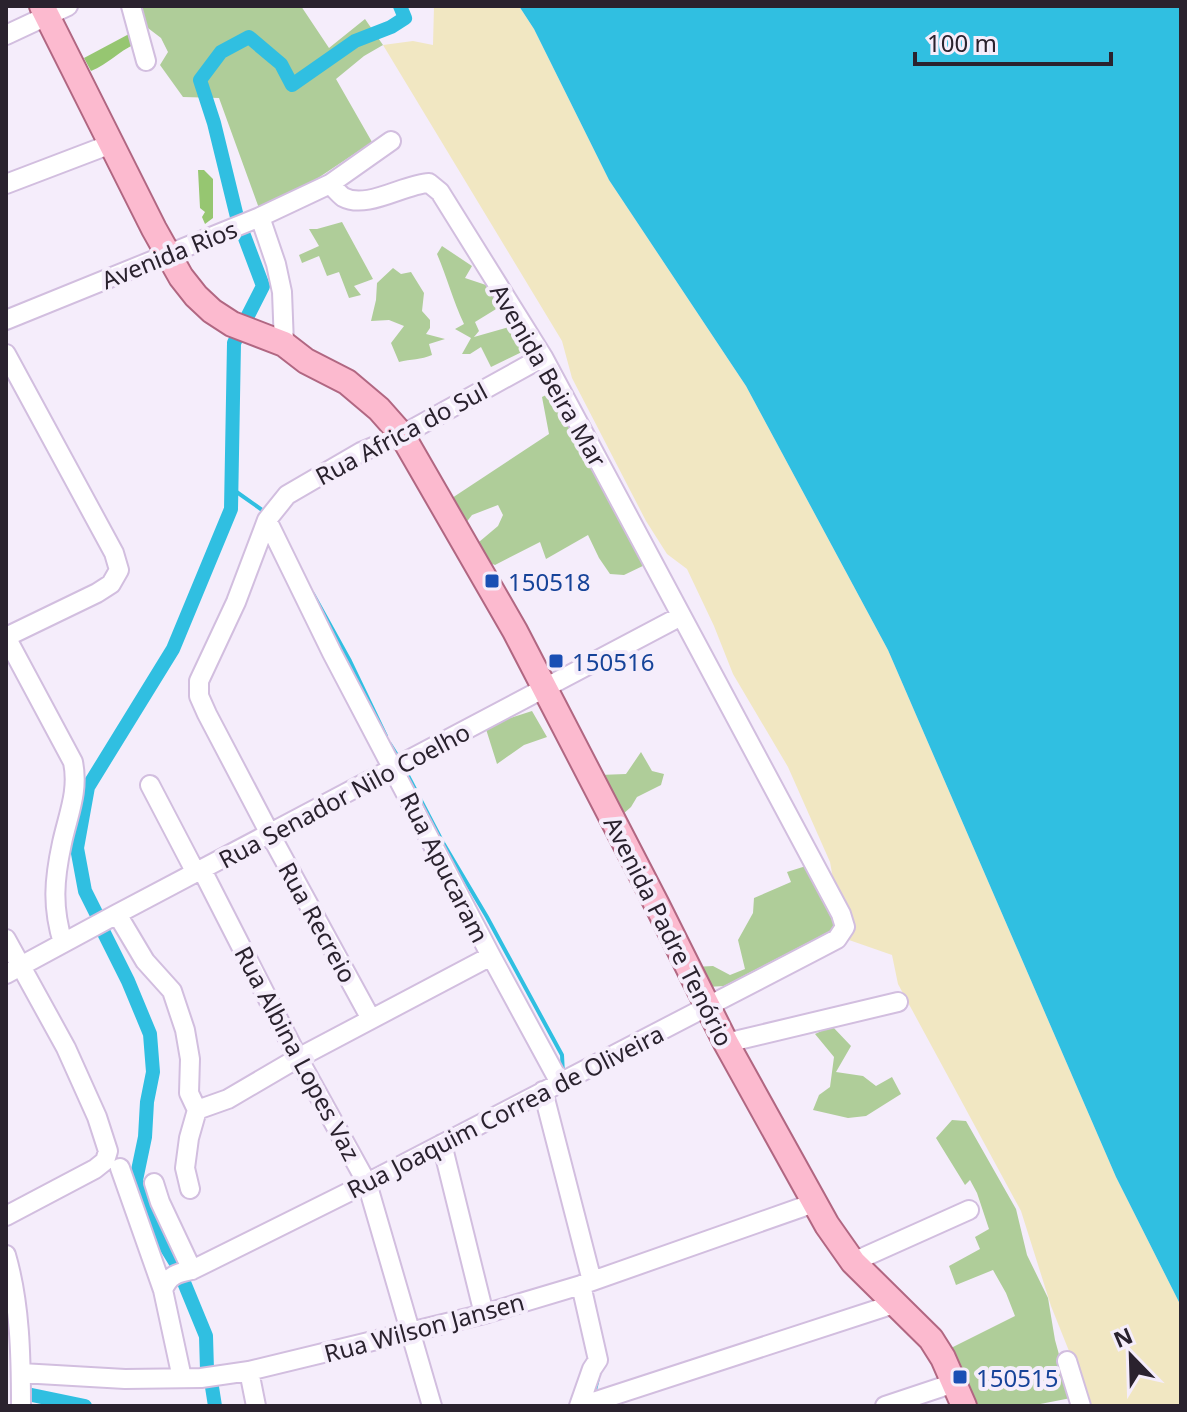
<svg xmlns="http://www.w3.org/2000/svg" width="1187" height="1412" font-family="'Noto Sans',sans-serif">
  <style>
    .green { fill: #afcd99 }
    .forest { fill: #96c671 }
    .sand { fill: #f1e7c2 }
    .water { fill: #30bfe1 }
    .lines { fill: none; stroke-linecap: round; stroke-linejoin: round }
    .stream { stroke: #30bfe1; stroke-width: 4 }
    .canal { stroke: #30bfe1; stroke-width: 14 }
    .minor-casing { stroke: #d2bedf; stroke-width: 22 }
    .major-casing { stroke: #b16782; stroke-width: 28 }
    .minor { stroke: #fff; stroke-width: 18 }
    .major { stroke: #fcbacf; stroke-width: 24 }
    .transit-dot { fill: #1a4fb4; stroke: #f5edfb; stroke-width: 3 }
    .labels { text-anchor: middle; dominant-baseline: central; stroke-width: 8; stroke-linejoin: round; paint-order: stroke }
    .street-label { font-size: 24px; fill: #2a222e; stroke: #f5edfb }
    .transit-label { font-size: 24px; fill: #164399; stroke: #f5edfb; text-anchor: start }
  </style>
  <rect width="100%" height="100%" fill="#f5edfb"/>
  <!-- green -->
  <path class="green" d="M140,6H301L329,48L365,19L383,45L364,56L336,79L372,142L306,186L260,211L219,98L183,97L160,65L168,52L161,38L144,25Z
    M342,222L373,279L354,286L361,295L349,298L339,272L327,276L319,256L302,263L299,255L319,246L309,229H317Z
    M442,246L472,266L465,278L492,287L501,306L475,322L479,331L474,337L516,325L528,349L491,367L481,347L470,354H462L471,338L455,329L464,324C453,301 447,277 437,254Z
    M393,268L401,274L411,272L424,293L422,311L430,320V328L426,334L445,339L429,344L432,355C421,360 411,359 399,362L391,343L404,326L389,320L371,321L376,300L377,283Z
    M554,391L649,563L624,575L610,574L599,558L588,535L546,559L540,542L495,565L485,561L479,542L498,526L503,515L498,505L472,515L465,524L449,500L549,434L542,397Z
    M532,711L547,737L524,745L497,764L485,726Z
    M641,752L652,771L664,774L661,785L637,797L631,807L623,814L599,775L626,774Z
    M806,866L836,928L724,986L707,987L694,967L713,966L730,975L745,969L738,940L753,913L754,898L791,882L787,872Z
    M832,1026L851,1046L836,1072L863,1076L876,1086L892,1077L901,1094L866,1116L848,1118L813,1110L819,1095L830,1087L834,1057L815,1034Z
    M952,1120L966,1121L1016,1209L1027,1255L1048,1298L1055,1340L1071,1398L1030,1406H969L960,1386L951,1348L1015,1316L1006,1293L993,1270L956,1285L949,1266L980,1249L975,1237L989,1229L977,1193L970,1180L965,1185L936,1138Z"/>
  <!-- forest -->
  <path class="forest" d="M129,34L135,44C118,52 108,64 91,71L84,58Z
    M198,170H204L213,179V218L205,224L202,217L205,212L200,208Z"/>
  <!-- sand -->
  <path class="sand" d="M434,6H519L534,29L609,180L746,386L888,650L1116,1177L1181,1306V1406H1091L1051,1306L1021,1211L898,984L892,955L849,940V923L835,890L830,862L788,767L733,674L714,626L687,569L667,554L646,521L572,378L562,341L383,45L413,41L433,45Z"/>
  <!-- water -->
  <path class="water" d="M519,6H1181V1306L1116,1177L888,650L746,386L609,180L534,29Z"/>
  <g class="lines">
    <!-- stream -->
    <path class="stream" d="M231,488L265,512
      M313,594L350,661L386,736
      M390,744L400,760
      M404,768L442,841L487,917L562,1055L563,1074
      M597,1396L595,1390L598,1378"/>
    <!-- canal -->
    <path class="canal" d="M96,913L85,891L77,848L88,787L173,649L231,509L234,343L263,286L237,217L214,123L200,80L221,52L249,37L281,64L292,85L355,41L391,27L405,18L400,6
      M104,933L128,981L150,1034L153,1072L147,1102L145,1137L136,1180L149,1219L176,1263L206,1336L207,1370
      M212,1387L215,1406
      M27,1394L85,1406"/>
    <defs>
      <path id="minor" d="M131,6L146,61
        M6,35L68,6
        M6,184L111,144
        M260,217L276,264L282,292L284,344
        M6,320L260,217L330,184L391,141
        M6,354L114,553L119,570L111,584L97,593L6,637
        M267,520L332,653L491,956L560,1083
        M6,637L73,762C79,791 68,815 62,843C54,880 52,907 63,943
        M150,785L196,873
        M202,870L298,1058L367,1183L432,1406
        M117,914L145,961L172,991L185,1030L190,1059L189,1093L197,1110L189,1138L185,1168L190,1189
        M6,939L66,1048L97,1117L108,1151L105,1161L95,1169L6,1216
        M6,974L117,914L681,616
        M371,1019L270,834L207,714L199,696V681L236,602L267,520L287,495L361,452L402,435L543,357
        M726,1043L898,1002
        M543,1091L592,1281
        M197,1110L228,1099L298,1058L491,956
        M442,1144L484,1314
        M120,1168L163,1290L182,1378
        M154,1183L160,1202L192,1270
        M6,1255C20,1303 21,1356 21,1406
        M853,1262L969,1210
        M163,1290C169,1275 177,1273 192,1270L367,1183L818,949L837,939L845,927L841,914L543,357L440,192L429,183C404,184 367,210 343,197C339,194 334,188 330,184
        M1067,1361L1081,1406
        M249,1371L256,1406
        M21,1373L125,1379L201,1378L249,1371L484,1314L581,1285L814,1203
        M579,1406L592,1369L598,1360L581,1285
        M581,1406L894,1304
        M885,1406L954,1383"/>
      <path id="major" d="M42,6L154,229L181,277L196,296L212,311L232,324L284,344L306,361L347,382L379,409L402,435L515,631L657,905L726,1043L827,1225L853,1262L931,1339L943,1358L964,1406"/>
    </defs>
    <!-- minor casing -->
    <use href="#minor" class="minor-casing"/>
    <!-- major casing -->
    <use href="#major" class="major-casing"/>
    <!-- minor -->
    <use href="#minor" class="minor"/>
    <!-- major -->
    <use href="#major" class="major"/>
  </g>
  <!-- markers -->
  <g class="transit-dot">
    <rect x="484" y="573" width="16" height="16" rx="4"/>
    <rect x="548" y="653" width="16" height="16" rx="4"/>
    <rect x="952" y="1369" width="16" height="16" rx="4"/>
  </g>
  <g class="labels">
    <!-- street labels -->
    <g class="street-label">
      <text transform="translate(169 254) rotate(-22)">Avenida Rios</text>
      <text transform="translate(549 375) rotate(60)">Avenida Beira Mar</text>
      <text transform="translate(401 433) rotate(-28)">Rua Africa do Sul</text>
      <text transform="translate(344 795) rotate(-28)">Rua Senador Nilo Coelho</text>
      <text transform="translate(445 867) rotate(63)">Rua Apucaram</text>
      <text transform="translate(318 922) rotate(61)">Rua Recreio</text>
      <text transform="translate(669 931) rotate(63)">Avenida Padre Tenório</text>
      <text transform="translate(298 1053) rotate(62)">Rua Albina Lopes Vaz</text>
      <text transform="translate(505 1111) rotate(-27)">Rua Joaquim Correa de Oliveira</text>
      <text transform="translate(424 1327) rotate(-15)">Rua Wilson Jansen</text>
    </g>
    <!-- transit labels -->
    <g class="transit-label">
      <text x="508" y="581">150518</text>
      <text x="572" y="661">150516</text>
      <text x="976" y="1377">150515</text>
    </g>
  </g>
  <!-- border -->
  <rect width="1187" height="1412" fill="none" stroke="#2a222e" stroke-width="16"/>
  <!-- north arrow -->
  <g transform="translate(1131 1356) rotate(337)" stroke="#f5edfb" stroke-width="6" paint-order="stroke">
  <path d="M0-6L14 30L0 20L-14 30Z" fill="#2a222e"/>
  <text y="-12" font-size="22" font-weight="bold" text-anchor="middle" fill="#2a222e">N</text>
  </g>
  <!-- scale -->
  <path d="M915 52v12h196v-12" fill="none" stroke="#2a222e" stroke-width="4"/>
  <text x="927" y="52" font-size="24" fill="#2a222e" stroke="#f5edfb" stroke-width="6" paint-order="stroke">100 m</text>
</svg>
